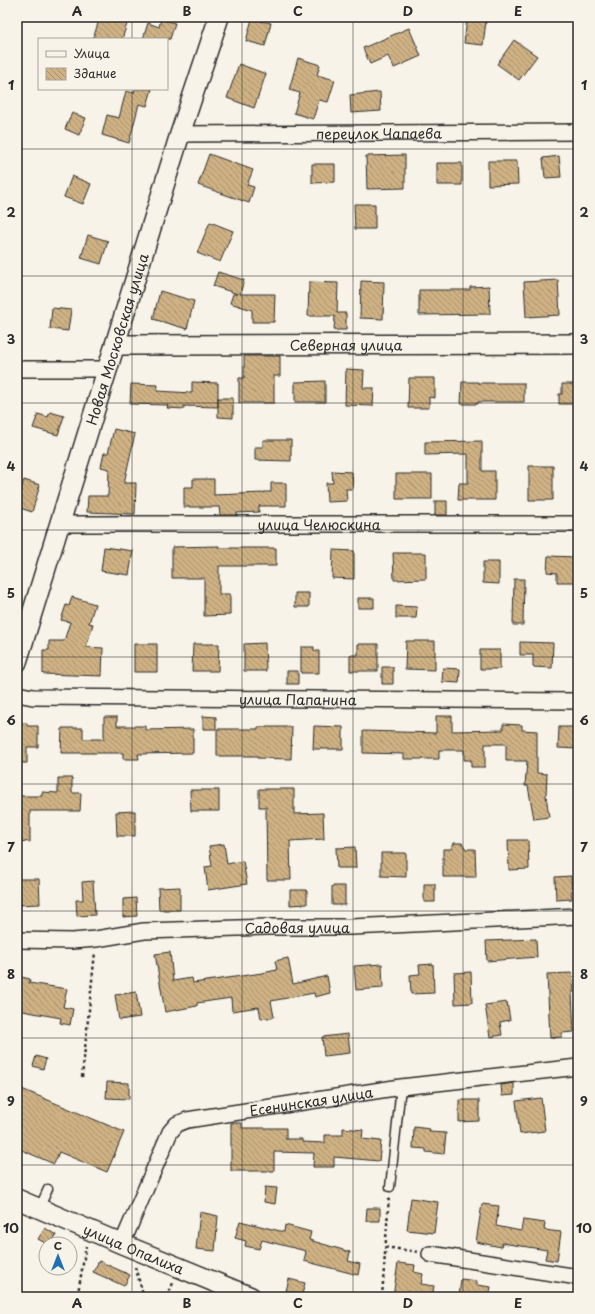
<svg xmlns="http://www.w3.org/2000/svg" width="595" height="1314" font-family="'Playpen Sans',sans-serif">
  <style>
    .building { fill: url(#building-back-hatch); stroke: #2b2b2b }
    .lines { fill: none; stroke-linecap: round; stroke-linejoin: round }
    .service-casing { stroke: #2b2b2b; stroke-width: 11 }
    .minor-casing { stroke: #2b2b2b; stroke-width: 18 }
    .tertiary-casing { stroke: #2b2b2b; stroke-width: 22 }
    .path { stroke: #2b2b2b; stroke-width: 2.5; stroke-dasharray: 3 3; stroke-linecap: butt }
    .service { stroke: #f7f3e8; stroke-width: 8 }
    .minor { stroke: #f7f3e8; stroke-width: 15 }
    .tertiary { stroke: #f7f3e8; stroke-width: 19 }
    .grid { fill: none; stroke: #2b2b2b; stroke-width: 1; stroke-opacity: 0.55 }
    .labels { text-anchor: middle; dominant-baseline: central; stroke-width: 3; stroke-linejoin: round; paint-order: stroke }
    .street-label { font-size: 14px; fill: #2b2b2b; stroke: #f7f3e8 }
    .neatline { fill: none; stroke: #2b2b2b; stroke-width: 1.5 }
    .grid-label { font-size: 13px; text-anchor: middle; font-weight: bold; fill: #2b2b2b }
  </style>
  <defs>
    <pattern id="building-back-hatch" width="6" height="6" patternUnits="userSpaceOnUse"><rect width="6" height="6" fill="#cfb284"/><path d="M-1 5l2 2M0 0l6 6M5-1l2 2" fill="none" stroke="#a8916c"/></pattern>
  </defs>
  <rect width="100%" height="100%" fill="#f7f3e8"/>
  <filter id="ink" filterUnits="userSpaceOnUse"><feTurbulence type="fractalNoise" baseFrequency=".025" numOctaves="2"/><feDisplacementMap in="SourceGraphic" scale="8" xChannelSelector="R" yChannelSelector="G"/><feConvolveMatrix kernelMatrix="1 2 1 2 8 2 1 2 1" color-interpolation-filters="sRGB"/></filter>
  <g filter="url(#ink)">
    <!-- building -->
    <path class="building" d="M100,17H118L128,21L122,39H93Z
      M161,19L175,23L170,39H143L148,23L159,27Z
      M252,19L271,23L265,46L246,41Z
      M467,19L486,21L483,45L464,43Z
      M409,28L421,56L394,68L388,56L370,64L363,48Z
      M514,40L537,56L519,80L497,64Z
      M298,58L320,65L317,75L335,80L328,102L319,100L313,119L294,113L300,93L289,90Z
      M239,64L266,74L254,108L227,98Z
      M135,89H152L147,106L139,104L129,143L102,135L107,115L119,118L126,91L134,93Z
      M380,92L381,111L351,113L350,95Z
      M72,113L86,118L79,135L65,129Z
      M209,154L253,170L247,185L254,187L249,203L198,185Z
      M405,155V188L367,189L366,156Z
      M559,156L561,177L545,178L543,158Z
      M488,161H517L518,184L488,185Z
      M437,163H462V185H437Z
      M312,164H335V182L312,183Z
      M72,176L91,184L83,204L64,197Z
      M354,204H375V229H355Z
      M210,222L233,231L220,262L197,253Z
      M88,235L108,241L101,264L81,258Z
      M218,272L244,280L240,294H275L274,322H252V310L230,303L233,294H238L213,286Z
      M558,280L560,315L526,317L524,282Z
      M361,281L384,282L383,319L360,318Z
      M309,282L338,283L337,313H346V330H334L335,316H308Z
      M489,286L490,314L419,315V290H470V287Z
      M160,291L194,301L187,329L153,319Z
      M52,308L71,310L68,331L50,329Z
      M244,356H280V376H274V403H239V378H244Z
      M346,369L364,370L363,388H374L373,406L345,405Z
      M409,378H435V398L429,397V408H408Z
      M325,381V402H295V382Z
      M192,382L218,383V407L184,406V409L167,408L168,405L130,404L131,384L158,385L157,391L192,393Z
      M462,382H478V383H524V402H478V404H461Z
      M562,384H578V404H559V394H562Z
      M218,398H233V418L218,417Z
      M50,412L64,416L58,435L33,428L38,414L48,417Z
      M114,429L135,434L124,483H136L135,514L87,512L88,496H108L109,469L101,467L104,453H108Z
      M263,440H291V461L255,460V447H263Z
      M482,441V471H495V500H458L459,483H468V454L425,455V442Z
      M529,466H553V500H529Z
      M332,471L352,472L353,489H346L347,501L327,502L326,483H333Z
      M396,474H432V499H396Z
      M193,479H214V495L264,493V492H271V483H286V506H259V512L237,513V515H220L219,507H184V487H193Z
      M24,480L40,485L32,512L17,507V502Z
      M435,501H447V515H435Z
      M219,546V548H276V566H219V594H230V615L204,616V578H172V547Z
      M104,547L133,551L129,575L101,571Z
      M333,550L354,551V579L332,578Z
      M393,553H426V579L394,580Z
      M548,556L578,557V582H557V573L547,572Z
      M483,562H499V584L483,583Z
      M514,579H524L523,625H513Z
      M295,593H309V607H295Z
      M72,597L95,604L89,623L93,624L86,647L103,648L102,676L43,674V650H49V641H64L70,622L61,620L66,605L69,606Z
      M358,598H374V608H358Z
      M396,606L417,607L416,618H396Z
      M406,641H435V670L405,669Z
      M520,642L553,643L552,668L533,667V655H520Z
      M265,643L266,671H244V644Z
      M134,644H157V672H134Z
      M193,644H219L218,671H192Z
      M358,644H378V671H350V655H358Z
      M301,647H314V651H319V673H301Z
      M480,650H500V669H480Z
      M382,667H393V684H382Z
      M443,668L460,669L459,683L442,682Z
      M287,671H298V684H287Z
      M203,716L216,717V729H203Z
      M436,716H452V731L503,730V724L522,725V730L537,731V773L547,774L546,795L549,817L534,819L528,786H525L527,761H506V744H485V767H471V760H464V750H439V759H404V754L363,753V731L436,733Z
      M104,717H117V726H145V730L193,729V753L138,754L139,759H123V753H61L62,728H83V739H104Z
      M17,723H27V726H38V747H27V763H17Z
      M314,726L343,727V749H313Z
      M258,727H292L291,759L257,758V756H217V729H258Z
      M559,727H578V749L558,748Z
      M58,778H72V793H81L80,811H30V842L17,841V796H42V792L58,793Z
      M259,789H294V814L323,813L324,839L290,841L291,880H267L266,807H259Z
      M190,790H219V811H191Z
      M135,811V836H117L116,812Z
      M508,840H528L529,869L509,870Z
      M454,843H462L466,849H475L476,877H443V849H451Z
      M224,844L227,864L243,861L247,884L208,890L205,867L212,866L209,846Z
      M355,847L356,868H337L336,848Z
      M381,853H406V877L381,876Z
      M571,876L572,899L556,900L555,877Z
      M17,879H39L40,904L17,905Z
      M93,881L95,915L77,916L76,900H83L82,882Z
      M424,884H435V902H424Z
      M332,886H345V905H332Z
      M180,887V910H159L158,888Z
      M290,890H307V904L290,905Z
      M136,898L137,916L123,917V899Z
      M536,939L537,957L487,961L486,941Z
      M170,952L173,981L192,978L193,983L262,973L277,970L275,961L288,958L293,984L327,976L330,993L315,997L314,993L271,1001L274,1017L261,1019L259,1007L232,1011L231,998L197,1003V1006L165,1012L155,954Z
      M382,964L383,988L356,990L354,966Z
      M433,964L434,993L411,994L410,975L420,974L419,965Z
      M471,972L472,1003L455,1004L454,973Z
      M572,973L574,992H572L574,1032L562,1033V1037L550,1038L547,974Z
      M17,976L30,979L29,983L67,989L63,1007L73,1009L70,1025L60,1023L61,1018L17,1010Z
      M136,992L140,1017L119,1020L115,995Z
      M507,1002L510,1020L500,1022L502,1035L490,1037L485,1005Z
      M348,1034L350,1053L324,1056L322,1037Z
      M36,1056L46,1059L43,1069L33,1066Z
      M107,1082L129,1083V1099L106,1098Z
      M514,1083V1095L502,1096L501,1085Z
      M17,1087L124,1132L107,1172L59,1152L54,1164L17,1148Z
      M541,1098L545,1131L520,1134L516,1101Z
      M459,1100H479V1121L459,1122Z
      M231,1123H242V1128H286V1139H302V1142L325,1143V1135H343V1128L363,1130L362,1139L381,1141L379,1161L334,1157V1167H313L314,1153L274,1152V1171H231Z
      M414,1127L430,1129L429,1132L446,1133L444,1154L426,1152V1149L413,1148Z
      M265,1187L277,1188L275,1204L264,1202Z
      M411,1198L438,1202L434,1233L407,1230Z
      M482,1204L499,1206L496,1226L521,1231L523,1220L545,1223L544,1230L561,1232L557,1261L545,1259L547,1250L502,1243L501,1247L476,1242Z
      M367,1208H380V1221H366Z
      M200,1212L218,1216L215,1251L196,1249Z
      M240,1221L284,1232L285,1225L311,1232L309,1240L350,1252L348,1261L360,1264L358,1275L304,1261L306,1251L262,1240L259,1249L245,1246L246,1241L235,1238Z
      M45,1228L56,1235L51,1244H47L38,1239Z
      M99,1261L130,1275L124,1286L93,1272Z
      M398,1263L415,1265L414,1272L423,1274L421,1284L434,1286L432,1297H393Z
      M289,1279L305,1283L302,1294L286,1291Z
      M461,1279L477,1281V1285L491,1287L489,1297H459Z"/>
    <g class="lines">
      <defs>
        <path id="service" d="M390,1187L401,1087
          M39,1209L48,1189"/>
        <g id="minor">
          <path id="s1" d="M180,134L578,132"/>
          <path d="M17,369H107"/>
          <path id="s2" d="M60,524H578"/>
          <path id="s3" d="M17,694L33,697L578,701"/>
          <path id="s4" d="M17,940L72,941L96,939L144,931L267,927H352L578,916"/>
          <path id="s5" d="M122,1244L170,1132L177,1124L187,1120L401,1087L578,1067"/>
          <path d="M430,1254L578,1277"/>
        </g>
        <g id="tertiary">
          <path id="s6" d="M115,345L578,344"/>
          <path id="s7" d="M17,662L180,134L219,17"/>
          <path id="s8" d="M17,1199L122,1244L251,1297"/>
        </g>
      </defs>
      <!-- service casing -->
      <use href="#service" class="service-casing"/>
      <!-- minor casing -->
      <use href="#minor" class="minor-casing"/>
      <!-- tertiary casing -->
      <use href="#tertiary" class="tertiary-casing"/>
      <!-- path -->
      <path class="path" d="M82,1077L95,952
        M385,1247L418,1252
        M135,1267L144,1297
        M85,1297L78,1293L86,1246
        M167,1297L173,1283
        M382,1297L389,1196"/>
      <!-- service -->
      <use href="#service" class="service"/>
      <!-- minor -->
      <use href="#minor" class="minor"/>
      <!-- tertiary -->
      <use href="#tertiary" class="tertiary"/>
    </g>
  </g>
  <!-- grid -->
  <path class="grid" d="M132,17V39M242,17V1297M353,17V1297M463,17V1297M132,89V1297M17,149H578M17,276H578M17,403H578M17,530H578M17,657H578M17,784H578M17,911H578M17,1038H578M17,1165H578"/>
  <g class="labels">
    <!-- street labels -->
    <g class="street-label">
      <text stroke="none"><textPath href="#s1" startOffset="199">переулок Чапаева</textPath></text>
      <text stroke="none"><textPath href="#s7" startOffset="338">Новая Московская улица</textPath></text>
      <text stroke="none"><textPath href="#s6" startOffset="231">Северная улица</textPath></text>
      <text stroke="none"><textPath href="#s2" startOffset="259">улица Челюскина</textPath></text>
      <text stroke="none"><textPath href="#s3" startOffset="281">улица Папанина</textPath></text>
      <text stroke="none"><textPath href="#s4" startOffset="281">Садовая улица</textPath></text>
      <text stroke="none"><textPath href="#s5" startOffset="269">Есенинская улица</textPath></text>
      <text stroke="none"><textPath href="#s8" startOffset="127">улица Опалиха</textPath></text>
    </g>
  </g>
  <!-- margin -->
  <rect width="595" height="1314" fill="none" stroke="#f7f3e8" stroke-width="44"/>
  <!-- legend -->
  <rect x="38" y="38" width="130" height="52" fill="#f7f3e8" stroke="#a5a39c"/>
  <rect x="46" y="51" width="20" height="6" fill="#f7f3e8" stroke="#a5a39c"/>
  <text x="74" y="58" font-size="12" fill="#2b2b2b">Улица</text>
  <rect x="46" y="68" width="20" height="12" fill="url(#building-back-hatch)" stroke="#a5a39c"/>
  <text x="74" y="78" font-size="12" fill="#2b2b2b">Здание</text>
  <!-- north arrow -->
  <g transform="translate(58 1256)"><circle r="19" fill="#f7f3e8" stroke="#a5a39c"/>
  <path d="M0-3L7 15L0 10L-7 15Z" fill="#1f6fb2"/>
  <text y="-6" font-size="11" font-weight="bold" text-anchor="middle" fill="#2b2b2b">С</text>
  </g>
  <rect x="22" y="22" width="551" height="1270" class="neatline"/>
  <g class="grid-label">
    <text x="77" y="16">A</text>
    <text x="187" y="16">B</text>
    <text x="298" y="16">C</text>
    <text x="408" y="16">D</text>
    <text x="518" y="16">E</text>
    <text x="11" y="90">1</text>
    <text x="584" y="90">1</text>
    <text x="11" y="217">2</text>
    <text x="584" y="217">2</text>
    <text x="11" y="344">3</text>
    <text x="584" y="344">3</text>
    <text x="11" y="471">4</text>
    <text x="584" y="471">4</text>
    <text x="11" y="598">5</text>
    <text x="584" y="598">5</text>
    <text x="11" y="725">6</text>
    <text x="584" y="725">6</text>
    <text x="11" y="852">7</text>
    <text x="584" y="852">7</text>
    <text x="11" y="979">8</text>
    <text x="584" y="979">8</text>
    <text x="11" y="1106">9</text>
    <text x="584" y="1106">9</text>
    <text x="11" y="1233">10</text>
    <text x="584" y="1233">10</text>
    <text x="77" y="1308">A</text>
    <text x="187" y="1308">B</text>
    <text x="298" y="1308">C</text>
    <text x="408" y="1308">D</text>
    <text x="518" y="1308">E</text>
  </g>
</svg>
